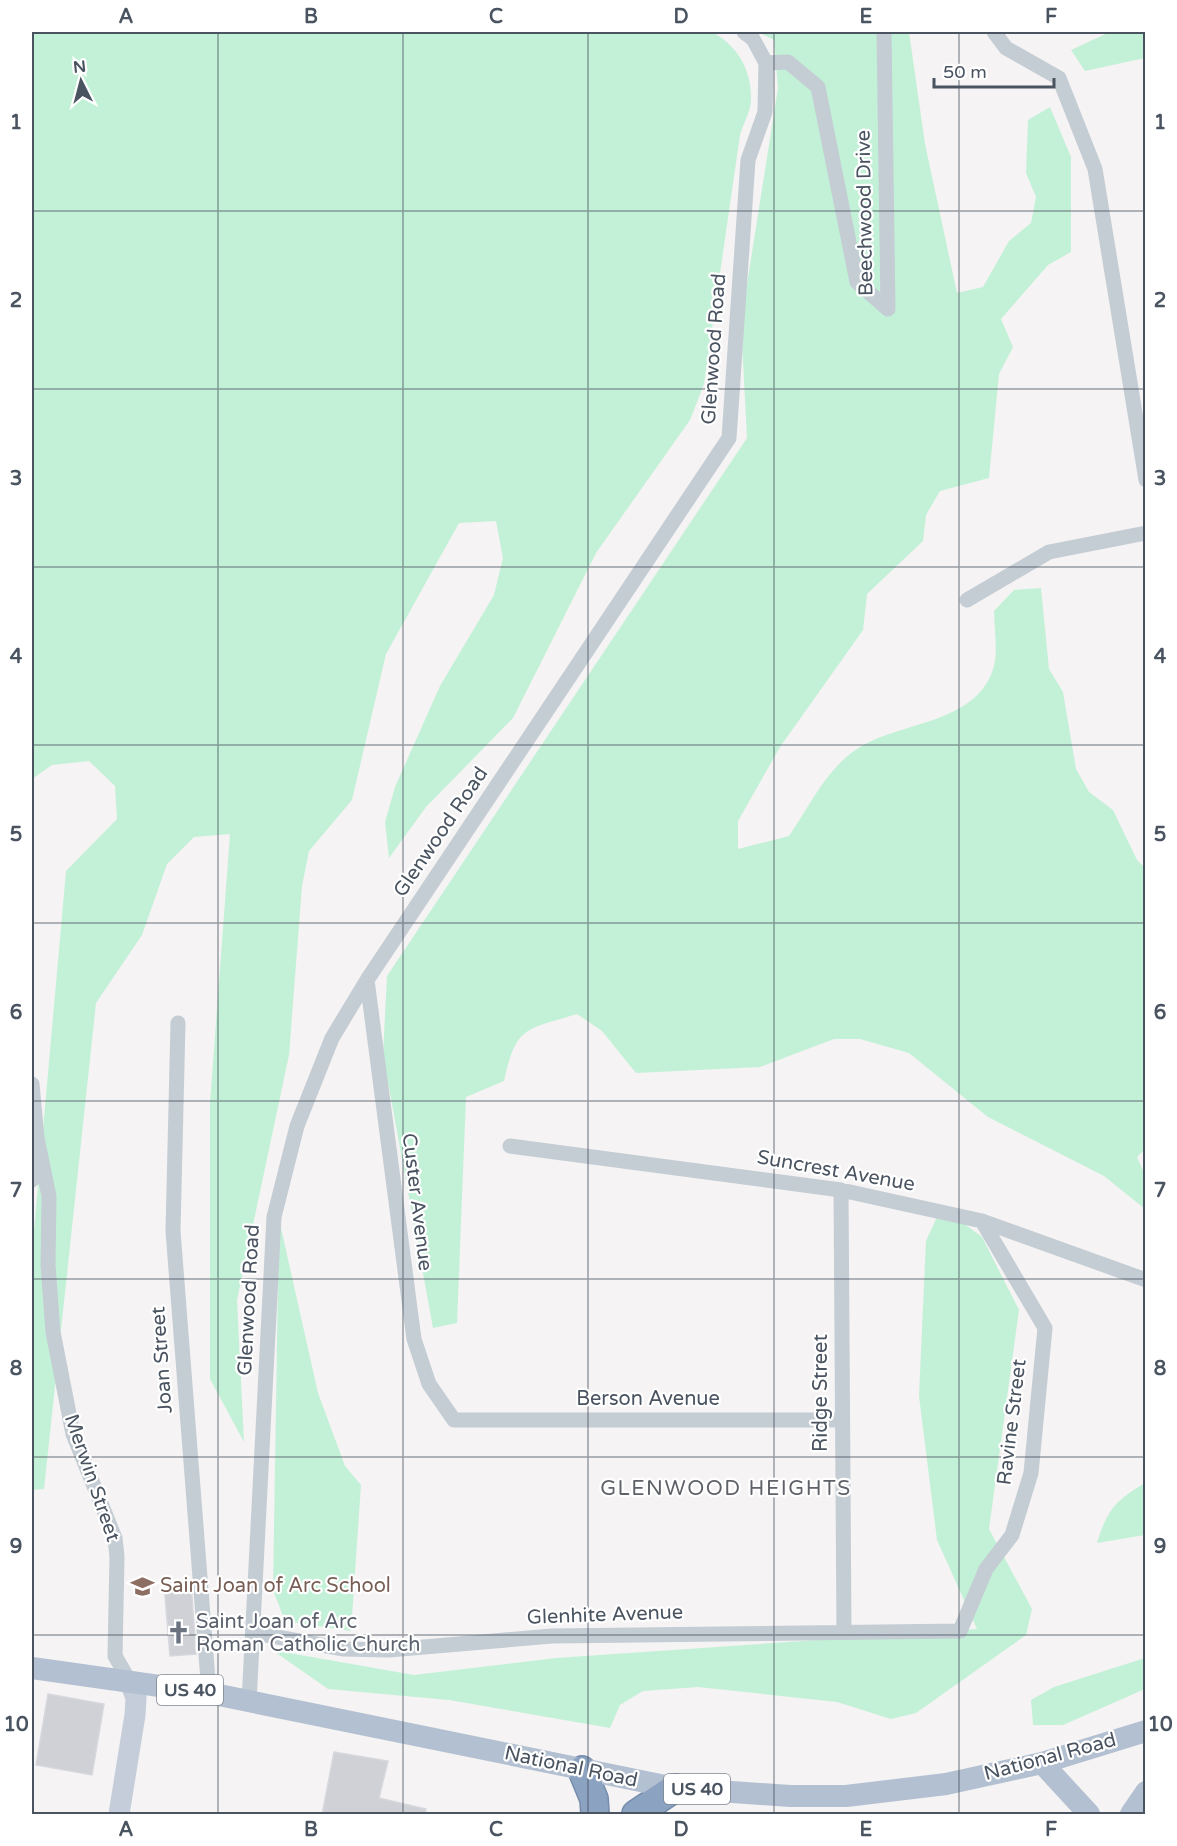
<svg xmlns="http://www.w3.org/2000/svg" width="1177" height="1846" font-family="'Varela Round',sans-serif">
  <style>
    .green { fill: #c3f1d7 }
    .building { fill: #cfd1d7; stroke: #d7d8de; stroke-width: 1.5 }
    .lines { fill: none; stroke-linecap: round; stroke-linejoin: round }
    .highway-casing { stroke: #768dad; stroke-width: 30 }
    .street { stroke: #c4ccd4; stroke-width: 15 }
    .secondary { stroke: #c4cdd9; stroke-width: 21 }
    .primary { stroke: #b3c0d1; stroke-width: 22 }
    .highway { stroke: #8ba2c1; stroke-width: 27 }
    .grid { fill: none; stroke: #4a5461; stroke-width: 1.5; stroke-opacity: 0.55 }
    .labels { text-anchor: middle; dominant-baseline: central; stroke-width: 4.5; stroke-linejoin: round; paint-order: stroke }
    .shield { fill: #fff; stroke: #808790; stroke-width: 1.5 }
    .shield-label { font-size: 18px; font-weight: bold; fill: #4a5461 }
    .street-label { font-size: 20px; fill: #4a5461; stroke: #fff }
    .education-label { font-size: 20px; fill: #785e54; stroke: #fff; text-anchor: start }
    .worship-label { font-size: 20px; fill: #5b616d; stroke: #fff; text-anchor: start }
    .neighbourhood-label { font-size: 21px; letter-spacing: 1.5px; fill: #5f6268; stroke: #fff }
    .neatline { fill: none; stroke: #4a5461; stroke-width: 2 }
    .grid-label { font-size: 20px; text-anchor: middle; font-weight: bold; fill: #4a5461 }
  </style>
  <rect width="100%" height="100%" fill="#f5f3f3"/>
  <!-- green -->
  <path class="green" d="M32,32H712C737,45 752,70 751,100C751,111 743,124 740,135L704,384L690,420L596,553L513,718L426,807L389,858L385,822L395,787L440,686L494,595L503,558L496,521L459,523L386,654L352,800L309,851L302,886L289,1055L237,1300L244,1442L210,1379V1103L230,834L194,837L167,864L142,935L96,1003L44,1489L32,1490V1253L66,871L117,819L115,786L89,761L52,765L32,779Z
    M758,32H909L925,144L957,293L983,287L1009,241L1031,223L1036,197L1026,173L1028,120L1050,107L1071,157V252L1048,265L1001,319L1013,347L999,374L989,478L940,491L926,515L923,541L867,594L863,630L780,747L738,821V849L789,836C809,807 827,768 857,749C899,721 978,725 994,666C998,650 994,628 994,611L1014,590L1041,588L1049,669L1063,692L1076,769L1089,792L1113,810L1137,860L1145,868L1146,1148L1137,1157L1145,1175V1209L1104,1176L988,1117L909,1053L860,1039H834L760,1067L636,1073L602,1031L577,1014C526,1030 516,1025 504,1081L466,1097L457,1323L433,1328L383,1055L387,976L747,438L741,322L778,88L774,40Z
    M1110,32H1145V58L1085,71L1071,50Z
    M937,1217L962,1222L982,1237L1019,1310L989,1529L1032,1609L1026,1635L916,1713L891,1719L837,1702L698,1687L643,1691L620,1705L610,1728L449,1700L328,1689L272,1650L414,1675L556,1658L977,1629L937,1540L919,1396L926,1241Z
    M279,1219L318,1393L345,1466L361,1485L351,1631L285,1621L273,1590Z
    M1145,1483V1535L1097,1543C1107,1510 1116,1500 1145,1483Z
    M1145,1658V1689L1063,1725H1033L1031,1700L1054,1687Z"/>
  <!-- building -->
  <path class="building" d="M191,1582L196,1654L170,1656L164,1584Z
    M48,1694L104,1704L92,1775L36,1765Z
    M334,1752L388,1761L379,1798L426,1809L425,1815H322Z"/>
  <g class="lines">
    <defs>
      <path id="highway" d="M582,1770L594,1799L595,1814
        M636,1814L675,1788"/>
    </defs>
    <!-- highway casing -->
    <use href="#highway" class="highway-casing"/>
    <!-- street -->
    <path class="street" d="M994,32L1006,48L1059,78L1095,169L1146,480
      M766,63L788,62L818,87L857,282L888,309L884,32
      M967,600L1049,552L1146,533
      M367,980L414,1339L429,1384L454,1420H842
      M178,1023L173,1231L209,1693
      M32,1084L37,1138L32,1180
      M37,1138L49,1196L48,1265L53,1332L73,1434L115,1538L117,1557L115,1656L130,1682
      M510,1146L841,1190L982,1221L1146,1280
      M841,1190L844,1632
      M254,1633L344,1649L389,1650L552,1636L960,1631L986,1569L1012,1535L1031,1473L1045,1328L982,1221
      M249,1702L274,1217L297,1126L332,1038L367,980L729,438L748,160L765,112L766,63L753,39L744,32"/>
    <!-- secondary -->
    <path class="secondary" d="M119,1814L135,1715L136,1698L130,1682"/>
    <!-- primary -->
    <path class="primary" d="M32,1668L209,1693L675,1788L790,1796H846L946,1784L1042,1763L1146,1731
      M1042,1763L1089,1814
      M1131,1814L1146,1792"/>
    <!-- highway -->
    <use href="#highway" class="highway"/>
  </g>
  <!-- grid -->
  <path class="grid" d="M218,32V1814M403,32V1814M588,32V1814M774,32V1814M959,32V1814M32,211H1146M32,389H1146M32,567H1146M32,745H1146M32,923H1146M32,1101H1146M32,1279H1146M32,1457H1146M32,1635H1146"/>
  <!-- icons -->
  <defs>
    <symbol id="school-bare" viewBox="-9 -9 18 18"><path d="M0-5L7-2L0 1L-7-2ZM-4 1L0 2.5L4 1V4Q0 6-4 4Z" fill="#8d6e63" stroke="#fff" stroke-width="2.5" paint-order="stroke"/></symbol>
    <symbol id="church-bare" viewBox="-9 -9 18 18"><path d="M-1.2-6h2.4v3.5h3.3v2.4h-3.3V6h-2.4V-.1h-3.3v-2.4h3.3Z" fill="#6b7280" stroke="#fff" stroke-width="2.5" paint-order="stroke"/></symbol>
  </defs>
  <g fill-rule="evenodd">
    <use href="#school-bare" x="126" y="1570" width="33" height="33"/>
    <use href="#church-bare" x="162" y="1616" width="33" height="33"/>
  </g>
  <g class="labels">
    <!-- shield labels -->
    <g class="shield">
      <rect x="157" y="1675" width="66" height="30" rx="4.5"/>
      <rect x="664" y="1774" width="66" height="30" rx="4.5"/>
    </g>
    <g class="shield-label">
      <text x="190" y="1690">US 40</text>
      <text x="697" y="1789">US 40</text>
    </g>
    <!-- street labels -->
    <g class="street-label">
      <text transform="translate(865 213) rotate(-91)">Beechwood Drive</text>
      <text transform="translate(714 349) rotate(-86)">Glenwood Road</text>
      <text transform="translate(441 832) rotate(-56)">Glenwood Road</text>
      <text transform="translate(836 1171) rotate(10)">Suncrest Avenue</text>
      <text transform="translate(417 1202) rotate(83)">Custer Avenue</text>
      <text transform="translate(249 1300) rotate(-87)">Glenwood Road</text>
      <text transform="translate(162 1360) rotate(-94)">Joan Street</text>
      <text transform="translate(821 1393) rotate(-90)">Ridge Street</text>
      <text x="648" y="1399">Berson Avenue</text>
      <text transform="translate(1012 1422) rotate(-83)">Ravine Street</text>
      <text transform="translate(92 1478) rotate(71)">Merwin Street</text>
      <text transform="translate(605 1615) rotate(-2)">Glenhite Avenue</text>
      <text transform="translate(1050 1757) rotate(-15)">National Road</text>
      <text transform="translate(571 1767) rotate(12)">National Road</text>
    </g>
    <!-- education labels -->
    <g class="education-label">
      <text x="160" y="1586">Saint Joan of Arc School</text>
    </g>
    <!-- worship labels -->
    <g class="worship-label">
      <text x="196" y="1622">Saint Joan of Arc<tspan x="196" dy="23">Roman Catholic Church</tspan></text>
    </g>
    <!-- neighbourhood labels -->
    <g class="neighbourhood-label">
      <text x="726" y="1488">GLENWOOD HEIGHTS</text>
    </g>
  </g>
  <!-- border -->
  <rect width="1177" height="1846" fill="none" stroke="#ffffff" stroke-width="66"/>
  <!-- north arrow -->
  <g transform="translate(81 81) rotate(354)" stroke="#ffffff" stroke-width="4.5" paint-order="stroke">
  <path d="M0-4.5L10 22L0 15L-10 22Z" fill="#4a5461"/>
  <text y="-9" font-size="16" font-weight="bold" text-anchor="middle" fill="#4a5461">N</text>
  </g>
  <!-- scale -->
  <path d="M934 78v9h120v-9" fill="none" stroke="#4a5461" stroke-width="3"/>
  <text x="943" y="78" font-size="18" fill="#4a5461" stroke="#ffffff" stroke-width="4.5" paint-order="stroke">50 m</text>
  <rect x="33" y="33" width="1111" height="1780" class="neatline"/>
  <g class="grid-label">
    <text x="126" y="23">A</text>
    <text x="311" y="23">B</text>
    <text x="496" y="23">C</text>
    <text x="681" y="23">D</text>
    <text x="866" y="23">E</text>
    <text x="1051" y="23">F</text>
    <text x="16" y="129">1</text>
    <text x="1160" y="129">1</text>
    <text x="16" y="307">2</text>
    <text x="1160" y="307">2</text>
    <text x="16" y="485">3</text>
    <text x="1160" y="485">3</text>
    <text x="16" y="663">4</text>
    <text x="1160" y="663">4</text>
    <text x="16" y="841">5</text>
    <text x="1160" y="841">5</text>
    <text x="16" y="1019">6</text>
    <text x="1160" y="1019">6</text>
    <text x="16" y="1197">7</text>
    <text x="1160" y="1197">7</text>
    <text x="16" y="1375">8</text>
    <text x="1160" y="1375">8</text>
    <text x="16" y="1553">9</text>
    <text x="1160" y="1553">9</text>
    <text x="16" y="1731">10</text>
    <text x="1160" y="1731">10</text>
    <text x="126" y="1836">A</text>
    <text x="311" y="1836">B</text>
    <text x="496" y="1836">C</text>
    <text x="681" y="1836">D</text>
    <text x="866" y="1836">E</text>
    <text x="1051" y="1836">F</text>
  </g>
</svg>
